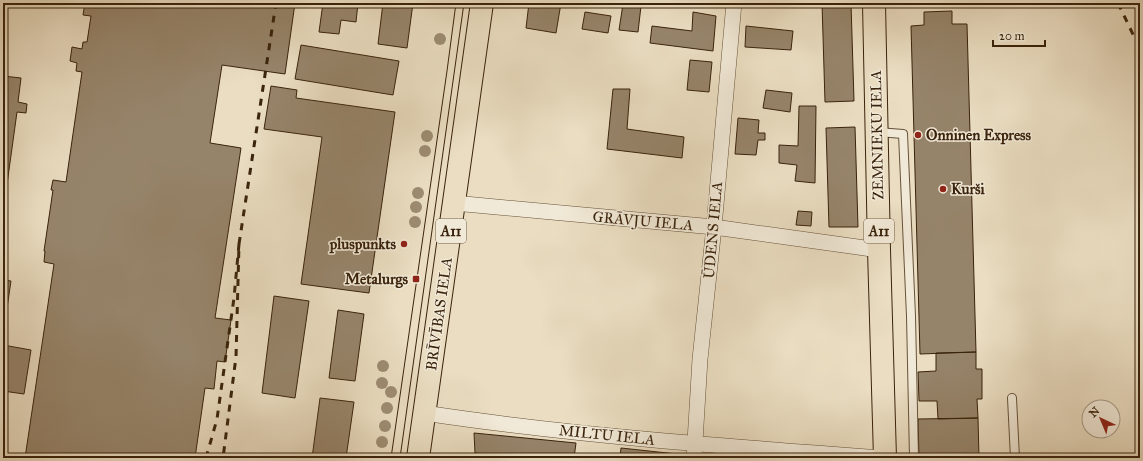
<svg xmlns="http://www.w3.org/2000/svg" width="1143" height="461" font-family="'IM FELL Great Primer',serif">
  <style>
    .building { fill: #96846a; stroke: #3a230c }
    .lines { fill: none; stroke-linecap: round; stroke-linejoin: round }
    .service-casing { stroke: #665239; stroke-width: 10 }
    .minor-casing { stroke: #665239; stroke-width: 16 }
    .trunk-casing { stroke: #3a230c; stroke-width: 24 }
    .service { stroke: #f1e9d7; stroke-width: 8 }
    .minor { stroke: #f1e9d7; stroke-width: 15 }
    .trunk { stroke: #eaddc1; stroke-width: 22 }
    .tram { stroke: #3a230c; stroke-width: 1 }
    .rail { stroke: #3a230c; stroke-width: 3; stroke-dasharray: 7 7; stroke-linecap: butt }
    .tree { fill: #9d8c72 }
    .poi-dot { fill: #8f2418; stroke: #f1e9d7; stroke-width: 1.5 }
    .labels { text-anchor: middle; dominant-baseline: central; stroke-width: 3; stroke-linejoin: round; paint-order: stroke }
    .shield { fill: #f1e9d7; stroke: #715e49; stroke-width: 1 }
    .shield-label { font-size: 14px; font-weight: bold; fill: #3a230c }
    .street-label { font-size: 15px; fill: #3a230c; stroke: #f1e9d7 }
    .poi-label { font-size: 15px; font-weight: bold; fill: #3a230c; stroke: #f1e9d7; text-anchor: start }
  </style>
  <rect width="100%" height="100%" fill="#eaddc1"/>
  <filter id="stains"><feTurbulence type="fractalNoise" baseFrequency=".005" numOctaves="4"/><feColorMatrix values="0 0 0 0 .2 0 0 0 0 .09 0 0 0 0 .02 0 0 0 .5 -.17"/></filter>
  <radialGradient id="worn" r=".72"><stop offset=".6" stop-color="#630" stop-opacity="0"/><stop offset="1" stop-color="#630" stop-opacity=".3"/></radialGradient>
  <!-- building -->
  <path class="building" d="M85,3H295L285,74L222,65L210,143L241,148L215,318L231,320L225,362L217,361L214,389L205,388L195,458H25L54,264L44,262L45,251H44L53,190H51L53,180L66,182L82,72L76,71L77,63L70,61L72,47L82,49L83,42H87L91,16L83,15Z
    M323,3H358L356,22L341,20L339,34L319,32Z
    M383,3H413L407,48L378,44Z
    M529,3H561L556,33L526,28Z
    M822,3H851L854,101L825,102Z
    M623,4L641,6L638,32L619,30Z
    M952,11V24H967L976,352L920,354L911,26L924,25V12Z
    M585,12L611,16L608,33L582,29Z
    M693,12L716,16L713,51L650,43L652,26L692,31Z
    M746,26L793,31L791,50L745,47Z
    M301,45L399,61L393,95L295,79Z
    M690,60L712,62L709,92L687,90Z
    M3,76L21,78L18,102L27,104L26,113L17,112L3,213Z
    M271,86L297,90L296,98L395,112L369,293L301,284L322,137L264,129Z
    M613,89H630L627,129L684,137L682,158L607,149Z
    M766,90L792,93L790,112L763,108Z
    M799,106H816L815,183L795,181L797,165L779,163V145L798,146Z
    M738,118L759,120L758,133H765V140H758L756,155L735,154Z
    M855,127L858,227H829L826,128Z
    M798,211L812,212L811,226L796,225Z
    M3,280L11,281L3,335Z
    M274,296L309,301L295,398L262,393Z
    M338,310L364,314L355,381L329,378Z
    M3,345L31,350L24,394L3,391Z
    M976,352V369H982V399H977L978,418L938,419L937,401H919L918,372L936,371V353Z
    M320,398L354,402L346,458H312Z
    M978,418L979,458H919L918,419Z
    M474,433L576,443L574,458H531L475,453Z
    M621,448L677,454V458H620Z"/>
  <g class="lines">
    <defs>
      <path id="service" d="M878,132L903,134L911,316L914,458
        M1012,398L1015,458"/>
      <path id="minor" d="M454,203L714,227L879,250
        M424,413C577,436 731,447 885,458
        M694,458L700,359L714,227L734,3"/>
      <path id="trunk" d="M874,3L879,250L885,458
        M418,458L482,3"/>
    </defs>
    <!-- service casing -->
    <use href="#service" class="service-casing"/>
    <!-- minor casing -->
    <use href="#minor" class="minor-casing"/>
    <!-- trunk casing -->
    <use href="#trunk" class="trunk-casing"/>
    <!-- service -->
    <use href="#service" class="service"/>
    <!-- minor -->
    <use href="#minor" class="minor"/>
    <!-- trunk -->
    <use href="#trunk" class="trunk"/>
    <!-- tram -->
    <path class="tram" d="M391,458L447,71L456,3
      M400,458L464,3"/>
    <!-- rail -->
    <path class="rail" d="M1118,3L1140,49
      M239,244L276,3
      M206,458L217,419L234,298L239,244L236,357L223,458"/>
  </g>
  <!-- trees -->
  <g class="tree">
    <circle cx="440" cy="39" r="6"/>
    <circle cx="427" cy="136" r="6"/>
    <circle cx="425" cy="151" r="6"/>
    <circle cx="418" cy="193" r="6"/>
    <circle cx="416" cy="207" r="6"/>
    <circle cx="415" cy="222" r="6"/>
    <circle cx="383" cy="366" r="6"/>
    <circle cx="382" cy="383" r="6"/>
    <circle cx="391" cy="392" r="6"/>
    <circle cx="387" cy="408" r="6"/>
    <circle cx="385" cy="426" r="6"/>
    <circle cx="382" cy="442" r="6"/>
  </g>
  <!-- markers -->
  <g class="poi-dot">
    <circle cx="918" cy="135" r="4"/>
    <circle cx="943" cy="189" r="4"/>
    <circle cx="404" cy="244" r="4"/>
    <rect x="412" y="275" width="8" height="8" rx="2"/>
  </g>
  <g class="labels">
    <!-- shield labels -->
    <g class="shield">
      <rect x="436" y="219" width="30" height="24" rx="3"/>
      <rect x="864" y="219" width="30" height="24" rx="3"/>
    </g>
    <g class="shield-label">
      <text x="451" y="231">A11</text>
      <text x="879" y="231">A11</text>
    </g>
    <!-- street labels -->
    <g class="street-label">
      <text transform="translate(877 135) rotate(-91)">ZEMNIEKU IELA</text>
      <text transform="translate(643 221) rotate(5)">GRĀVJU IELA</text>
      <text transform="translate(713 230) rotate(-85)">ŪDENS IELA</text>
      <text transform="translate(439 314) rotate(-82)">BRĪVĪBAS IELA</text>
      <text transform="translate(607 435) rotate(6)">MILTU IELA</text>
    </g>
    <!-- poi labels -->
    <g class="poi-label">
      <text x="926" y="135">Onninen Express</text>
      <text x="951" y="189">Kurši</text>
      <text x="396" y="244" text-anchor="end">pluspunkts</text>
      <text x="408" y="279" text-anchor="end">Metalurgs</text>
    </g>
  </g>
  <!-- margin -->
  <rect width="1143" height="461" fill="none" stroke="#eaddc1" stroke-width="16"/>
  <rect x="4" y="4" width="1135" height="453" fill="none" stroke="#3a230c" stroke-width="2"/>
  <rect x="8" y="8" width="1127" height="445" fill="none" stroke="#3a230c"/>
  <!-- north arrow -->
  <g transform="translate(1101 419) rotate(316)"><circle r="19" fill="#f1e9d7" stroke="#a89a86"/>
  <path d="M0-3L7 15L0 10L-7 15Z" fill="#8f2418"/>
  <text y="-6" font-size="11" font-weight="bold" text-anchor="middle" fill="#3a230c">N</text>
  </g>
  <!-- scale -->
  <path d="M993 40v6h52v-6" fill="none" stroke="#3a230c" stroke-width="2"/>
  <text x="999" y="40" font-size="12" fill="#3a230c" stroke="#f1e9d7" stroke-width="3" paint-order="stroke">20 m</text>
  <rect width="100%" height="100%" filter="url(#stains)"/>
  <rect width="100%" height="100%" fill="url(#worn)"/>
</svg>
